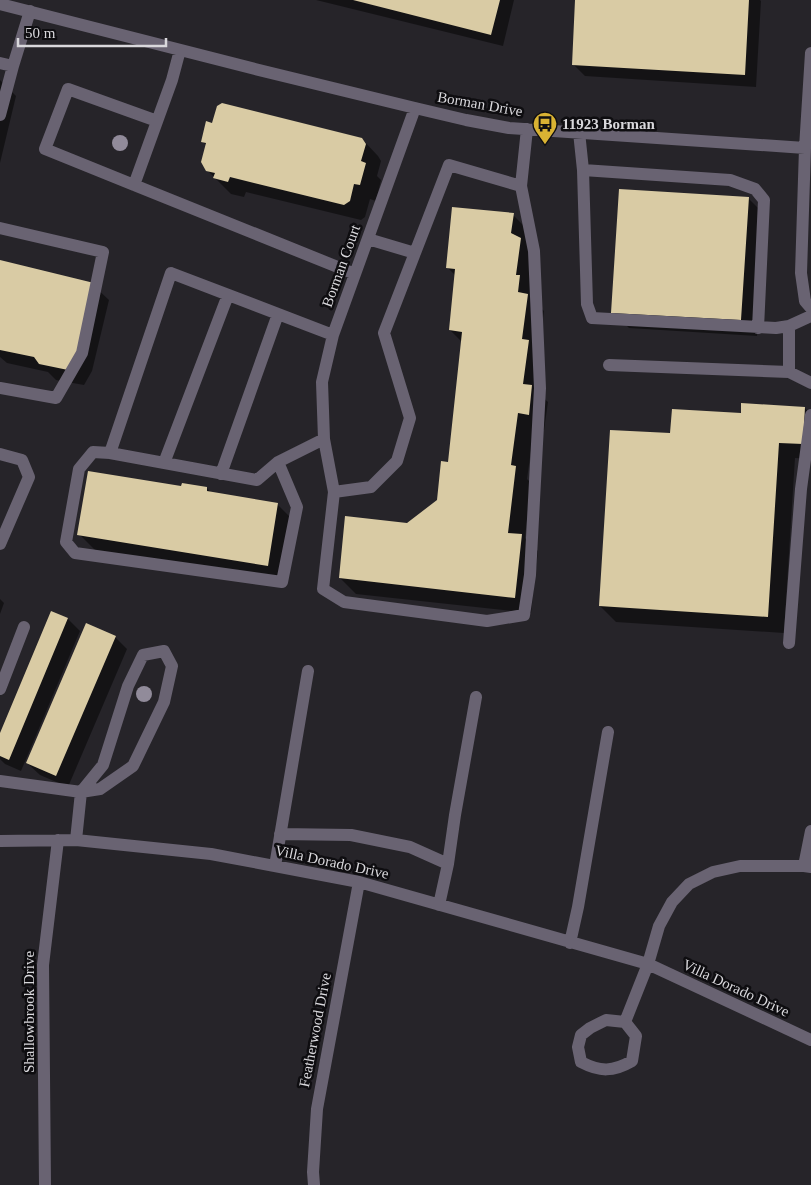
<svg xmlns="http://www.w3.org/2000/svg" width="811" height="1185" font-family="'Times New Roman',serif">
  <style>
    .shadow { fill: #0007 }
    .building { fill: #d9cba4 }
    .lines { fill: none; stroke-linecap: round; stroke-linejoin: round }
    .minor { stroke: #696372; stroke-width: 12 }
    .tree { fill: #918b9a }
    .labels { text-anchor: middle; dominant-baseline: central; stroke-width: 5; stroke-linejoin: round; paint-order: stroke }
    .street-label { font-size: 15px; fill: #d9d8dc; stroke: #0e0d10 }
    .poi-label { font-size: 15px; font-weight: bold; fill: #d9d8dc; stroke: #0e0d10; text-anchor: start }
  </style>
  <rect width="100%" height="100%" fill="#262429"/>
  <!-- shadow -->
  <path class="shadow" d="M316,0H514L503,46Z
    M577,0H760L761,1L756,87L585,76L573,64Z
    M0,80L16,96L0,163Z
    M362,139L378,156L381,161L377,176L381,180L376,201L370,199L365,217L361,220L246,192L244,197L231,194L207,170L206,145L202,141Z
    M748,198L764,214L757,336L629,328L613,312Z
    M513,215L529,231L534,301L544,311L538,352L539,394L548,402L544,430L534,429L527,479L531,483L525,538L538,551L531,613L356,594L340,578L438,500L449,463L462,342L450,330L456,276L447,267Z
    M0,262L93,285L109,300L92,371L84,385L56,380L48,372L7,363L0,357Z
    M805,408L811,415V459L795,458L784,633L616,622L600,606L672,435L742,415Z
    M182,488H207L211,493L277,504L293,520L283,582L95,550L79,534Z
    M0,599L4,603L0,614Z
    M52,613L68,619L80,631L21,771L5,764L0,759V736Z
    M115,637L127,649L68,787L40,775L27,763Z"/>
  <!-- building -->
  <path class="building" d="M353,0H500L491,35Z
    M575,0H749L745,75L572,65Z
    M222,103L362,138L366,144L361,161L366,163L360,185L354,184L350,201L344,205L230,177L228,182L213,178L215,173L206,171L201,162L206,143L201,142L206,121L212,123L217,106Z
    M619,189L749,197L741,320L611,313Z
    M452,207L514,213L511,233L521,238L516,275H520L518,292L528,294L522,339L529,340L523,384L532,385L529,415L518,413L511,465L516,466L508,533L522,534L515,598L339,578L345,516L407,523L437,500L441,461L448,462L462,332L449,330L455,269L446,268Z
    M0,260L94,283L77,355L68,370L39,364L34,357L0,350Z
    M741,403L805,407L803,444L779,443L768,617L599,606L610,430L670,433L672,409L741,413Z
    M88,471L181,486L182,483L207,487V491L278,503L268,566L77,535Z
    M51,611L68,618L9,760L0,756V733Z
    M86,623L116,636L56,776L26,763Z"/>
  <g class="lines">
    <!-- minor -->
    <path class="minor" d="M0,4L255,69L415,108L466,120L509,128L805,148
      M180,50L172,80L134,185L355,274
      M811,53L805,148L801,273L805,301L811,308
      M0,63L13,66
      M0,115L13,66L30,11
      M579,132L583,170L587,304L592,318L776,328L789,326L811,316
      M583,170L730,180L755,189L764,200L758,328
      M134,185L45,149L68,89L157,121
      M521,186L527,129
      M0,228L103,252L82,353L56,398L0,388
      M368,239L415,253
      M609,365L789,372V326
      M789,372L811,383
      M324,439L278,462L257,480L110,453L171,273L333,335
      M110,453L93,452L79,469L66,542L75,553L282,582L297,507L278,462
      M0,454L22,460L29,477L0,544
      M164,463L228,295
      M221,474L278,314
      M334,492L323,589L344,602L487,621L524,615L530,575L540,388L534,251L521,186L449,165L384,333L410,418L397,461L371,487L334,492L324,439L322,382L333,335L415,108
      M789,643L801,489L811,415
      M164,651L172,666L164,702L133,766L100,789L81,792L103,765L128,686L143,655Z
      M0,689L24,627
      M0,781L81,792L76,840
      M280,834L351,835L410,847L448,864L439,905
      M0,841L76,840L211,854L359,882L648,964L811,1040
      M448,864L455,815L476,697
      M275,866L308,671
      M804,866L811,831
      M570,943L578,907L608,732
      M625,1022L636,1036L632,1061C613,1072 600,1072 581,1062L578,1047L581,1035L590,1028L606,1020L625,1022L648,964L659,926L672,902L689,884L713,872L740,866H804L811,867
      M45,1185L43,965L58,840
      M314,1185L313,1172L317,1109L359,882"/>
  </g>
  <!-- trees -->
  <g class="tree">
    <circle cx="120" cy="143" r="8"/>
    <circle cx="144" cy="694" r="8"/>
  </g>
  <!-- icons -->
  <defs>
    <symbol id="bus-pin" viewBox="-11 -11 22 30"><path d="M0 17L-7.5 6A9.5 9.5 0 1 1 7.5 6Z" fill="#dab333" stroke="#0e0d10"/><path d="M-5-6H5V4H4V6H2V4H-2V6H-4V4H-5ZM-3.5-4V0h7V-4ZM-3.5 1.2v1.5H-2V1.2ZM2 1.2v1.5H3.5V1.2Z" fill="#111"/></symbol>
  </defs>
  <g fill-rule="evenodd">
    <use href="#bus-pin" x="531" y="110" width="28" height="38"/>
  </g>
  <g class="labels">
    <!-- street labels -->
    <g class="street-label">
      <text transform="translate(480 104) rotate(10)">Borman Drive</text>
      <text transform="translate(341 266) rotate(-70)">Borman Court</text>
      <text transform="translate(332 862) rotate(12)">Villa Dorado Drive</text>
      <text transform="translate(736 988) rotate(25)">Villa Dorado Drive</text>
      <text transform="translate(29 1012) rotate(-90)">Shallowbrook Drive</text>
      <text transform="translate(315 1030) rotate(-79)">Featherwood Drive</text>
    </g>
    <!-- poi labels -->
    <g class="poi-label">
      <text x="562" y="124">11923 Borman</text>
    </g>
  </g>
  <!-- scale -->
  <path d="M18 38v8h148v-8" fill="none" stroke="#d9d8dc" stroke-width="2.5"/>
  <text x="25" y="38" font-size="15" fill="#d9d8dc" stroke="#0e0d10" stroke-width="4" paint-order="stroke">50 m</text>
</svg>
